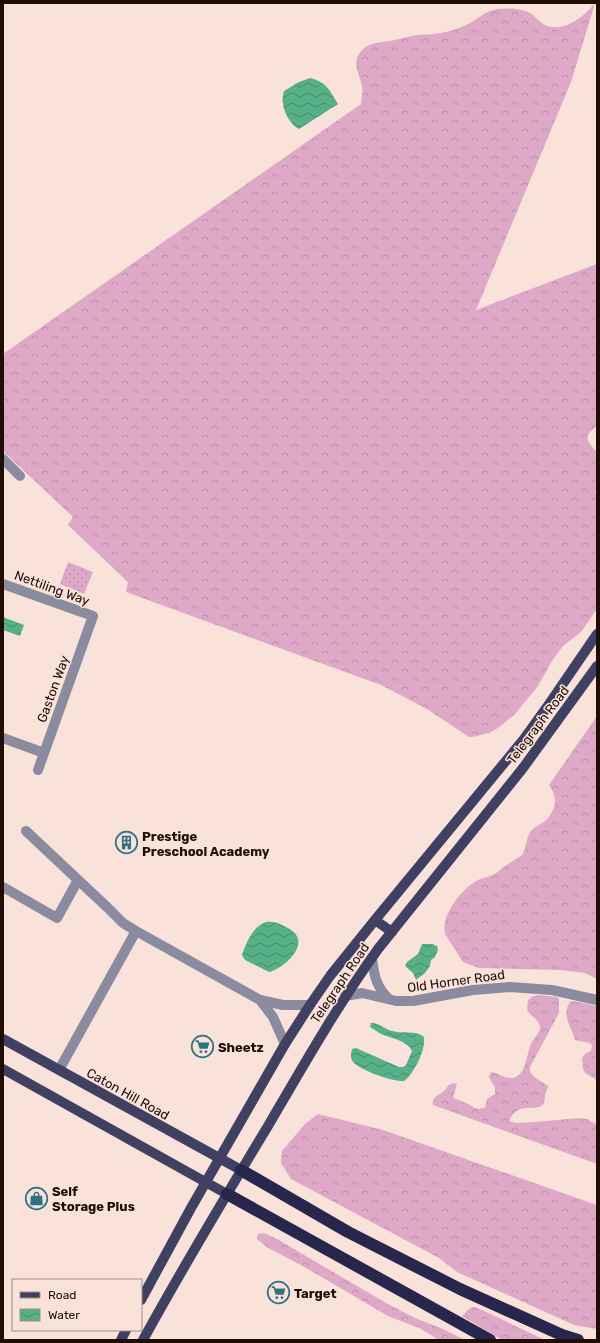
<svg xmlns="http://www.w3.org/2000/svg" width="600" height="1343" font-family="Rubik,sans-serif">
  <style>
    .forest { fill: url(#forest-crowns) }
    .park { fill: url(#park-dots) }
    .water { fill: url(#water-waves) }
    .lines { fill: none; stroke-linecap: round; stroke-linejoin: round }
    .minor { stroke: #8a8b9f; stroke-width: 10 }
    .major { stroke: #404062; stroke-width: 10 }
    .highway { stroke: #28264c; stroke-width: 12 }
    .labels { text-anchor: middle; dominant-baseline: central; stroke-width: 3; stroke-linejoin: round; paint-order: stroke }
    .street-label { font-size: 13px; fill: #1f0d06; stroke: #f8e2da }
    .poi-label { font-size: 13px; font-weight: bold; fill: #1f0d06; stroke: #f8e2da; text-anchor: start }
  </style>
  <defs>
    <pattern id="forest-crowns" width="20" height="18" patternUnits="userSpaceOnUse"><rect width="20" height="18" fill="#dea8c7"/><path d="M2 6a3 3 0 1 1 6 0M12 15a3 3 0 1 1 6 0" fill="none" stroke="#be8fa9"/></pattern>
    <pattern id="park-dots" width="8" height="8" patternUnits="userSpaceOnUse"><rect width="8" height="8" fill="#dea8c7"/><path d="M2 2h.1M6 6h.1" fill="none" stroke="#be8fa9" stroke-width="1.8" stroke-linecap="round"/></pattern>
    <pattern id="water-waves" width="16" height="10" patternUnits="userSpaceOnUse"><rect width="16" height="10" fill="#56b189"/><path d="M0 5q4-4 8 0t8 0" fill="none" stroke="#478e6e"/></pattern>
  </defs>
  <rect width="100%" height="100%" fill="#f8e2da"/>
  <!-- forest -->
  <path class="forest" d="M593,3H595L571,82L476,310L597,264V426C582,437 587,441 597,452V488L595,492L597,494V609L581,632L563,646L552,661L538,686L515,714L498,728L489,733L472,737H469L427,709L381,685L126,592L128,582L68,525L73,517L3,451V354L361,104C362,98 363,91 362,86C360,75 352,65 359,54C367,41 382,43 395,40C403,38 410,36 418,35C425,34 432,35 440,33C449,32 460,28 468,24C478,19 486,10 498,9C509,8 523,8 533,15C537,19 542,24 547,26C564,32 584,17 594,4Z
    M597,716V979L585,973L560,970L479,968L463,962L445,934C440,916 463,887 478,880C482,878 486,878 490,876C498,873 505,865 513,861C515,859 519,858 521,856C527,851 525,836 533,829C538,825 544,823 548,818C557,807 557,796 549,785Z
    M539,995L557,997L559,999V1013L530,1067V1072L533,1076L548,1086C548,1088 547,1090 546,1092C544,1096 546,1100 543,1104C536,1113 518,1100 509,1121L516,1123L536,1122L579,1118L587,1119L597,1125V1164L433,1105C431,1096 439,1096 444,1091C446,1089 448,1085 451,1084C453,1083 455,1083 457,1084L453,1098C458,1100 462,1101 466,1103C475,1107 474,1110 485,1108L487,1099L495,1094V1088L489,1077L491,1072C499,1073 505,1079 512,1078C527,1076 526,1054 531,1044C533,1039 540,1033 540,1027C540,1020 530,1016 527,1010L528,1000L533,996Z
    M571,1001L580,1002L597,1006V1080L585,1073L583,1069L582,1058L585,1054L591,1051L592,1045L589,1043L575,1040C572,1028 560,1014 571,1001Z
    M318,1114L383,1130L597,1205V1329L574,1325L457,1272L439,1258L291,1179L281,1163L282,1151L305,1124Z
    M261,1233L266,1234L277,1239L386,1303L415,1318L443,1329L465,1340H439L419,1328L388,1316L301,1265L268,1248L258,1240L257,1238L258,1234Z
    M474,1307L482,1310L545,1340H502L462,1316L470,1308Z"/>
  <!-- park -->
  <path class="park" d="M68,562L93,572L84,594L60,584Z"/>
  <!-- water -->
  <path class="water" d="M310,78C327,82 330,91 338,104L299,129C291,125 284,113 283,104C282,100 283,95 284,91L299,82Z
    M3,617L24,625L20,636L3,630Z
    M266,922C273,921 278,923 284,926C290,929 296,932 298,939C301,953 281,969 269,972L245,960L242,955C246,943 253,926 266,922Z
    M422,944H432L437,946L438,950L435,957L431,960L430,966L425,973L416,980L413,973L405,966L407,962L418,954Z
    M371,1023C377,1022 385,1029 392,1031C402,1034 416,1030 424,1037C426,1049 414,1074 404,1081C393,1082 360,1070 353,1062C350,1058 351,1054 352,1049L356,1048L399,1067H403L406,1065L412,1051C408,1041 391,1038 381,1034C377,1032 374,1029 370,1027Z"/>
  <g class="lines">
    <!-- minor -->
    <path class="minor" d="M3,459L20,476
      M3,584L93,616L38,770
      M3,738L44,753
      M26,831L108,908L123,923L136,931L260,1000L283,1005H310
      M3,887L57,918L78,880
      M372,958C374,975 376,987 389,999
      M345,996L362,993L396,1001H413L473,990L510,987L552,990L597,1000
      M260,1000L273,1017L285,1044
      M59,1070L136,931"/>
    <!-- major -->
    <path class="major" d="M375,920L392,932
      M3,1039L241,1170
      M3,1069L227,1194
      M141,1300L191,1208L285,1044L310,1005L330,976L375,920L524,739L547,707L597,634
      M121,1340L126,1330
      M143,1340C183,1267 225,1197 268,1126C303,1066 337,1006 378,949L523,768L597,666"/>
    <!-- highway -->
    <path class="highway" d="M241,1170L348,1232L460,1289L562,1335L578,1340
      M227,1194L490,1340"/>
  </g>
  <!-- icons -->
  <defs>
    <symbol id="building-ring" viewBox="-11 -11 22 22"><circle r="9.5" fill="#f8e2da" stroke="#317185" stroke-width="1.5"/><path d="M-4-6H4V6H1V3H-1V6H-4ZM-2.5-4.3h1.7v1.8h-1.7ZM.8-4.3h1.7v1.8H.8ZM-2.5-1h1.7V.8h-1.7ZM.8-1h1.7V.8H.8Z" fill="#317185"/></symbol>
    <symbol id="supermarket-ring" viewBox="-11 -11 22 22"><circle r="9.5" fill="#f8e2da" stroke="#317185" stroke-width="1.5"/><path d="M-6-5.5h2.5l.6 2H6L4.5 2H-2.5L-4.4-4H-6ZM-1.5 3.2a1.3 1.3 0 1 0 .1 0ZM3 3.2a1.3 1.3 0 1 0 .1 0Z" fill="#317185"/></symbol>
    <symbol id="shop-ring" viewBox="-11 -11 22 22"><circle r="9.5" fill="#f8e2da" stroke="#317185" stroke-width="1.5"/><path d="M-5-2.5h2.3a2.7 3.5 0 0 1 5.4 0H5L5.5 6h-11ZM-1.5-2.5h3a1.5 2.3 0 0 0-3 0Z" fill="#317185"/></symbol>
  </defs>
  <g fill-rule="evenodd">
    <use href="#building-ring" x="114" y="830" width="25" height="25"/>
    <use href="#supermarket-ring" x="190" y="1034" width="25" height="25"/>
    <use href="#shop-ring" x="24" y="1186" width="25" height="25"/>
    <use href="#supermarket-ring" x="266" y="1280" width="25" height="25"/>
  </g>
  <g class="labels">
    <!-- street labels -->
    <g class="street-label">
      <text transform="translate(52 588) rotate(20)">Nettiling Way</text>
      <text transform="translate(53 689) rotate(-70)">Gaston Way</text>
      <text transform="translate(538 725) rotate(-53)">Telegraph Road</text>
      <text transform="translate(456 981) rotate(-8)">Old Horner Road</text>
      <text transform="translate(340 983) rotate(-56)">Telegraph Road</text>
      <text transform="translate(128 1094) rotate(29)">Caton Hill Road</text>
    </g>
    <!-- poi labels -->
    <g class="poi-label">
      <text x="142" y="836">Prestige<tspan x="142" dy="15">Preschool Academy</tspan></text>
      <text x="218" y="1047">Sheetz</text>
      <text x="52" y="1191">Self<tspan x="52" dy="15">Storage Plus</tspan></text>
      <text x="294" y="1293">Target</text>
    </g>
  </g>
  <!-- border -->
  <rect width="600" height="1343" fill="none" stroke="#1f0d06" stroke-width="8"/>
  <!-- legend -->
  <rect x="12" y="1279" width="130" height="52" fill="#f8e2da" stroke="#a18d85"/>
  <rect x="20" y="1292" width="20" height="6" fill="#404062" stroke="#a18d85"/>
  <text x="48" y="1299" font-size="12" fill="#1f0d06">Road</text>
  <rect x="20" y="1309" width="20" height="12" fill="url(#water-waves)" stroke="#a18d85"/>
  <text x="48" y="1319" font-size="12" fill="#1f0d06">Water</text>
</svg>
